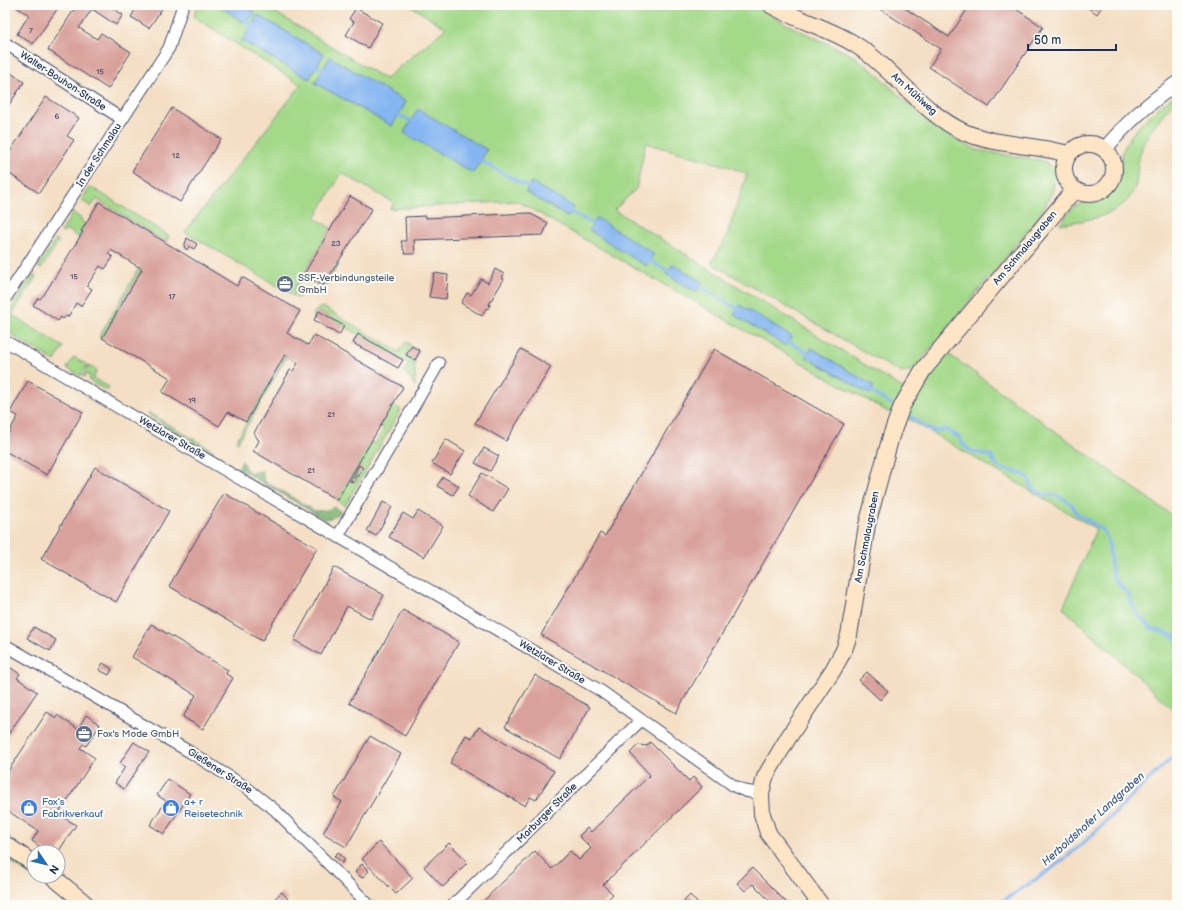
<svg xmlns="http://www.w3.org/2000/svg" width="1182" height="910" font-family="'Balsamiq Sans',sans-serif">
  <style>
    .green { fill: #a4d98a; stroke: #608474; fill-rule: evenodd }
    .forest { fill: #83b976; stroke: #4f746a }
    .water { fill: #85b6f1; stroke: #5072a8 }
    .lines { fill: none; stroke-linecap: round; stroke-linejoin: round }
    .stream { stroke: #85b6f1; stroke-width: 3.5 }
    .building { fill: #d9a19b }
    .minor-casing { stroke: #3c496d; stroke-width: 13 }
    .tertiary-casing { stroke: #3c496d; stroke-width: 16 }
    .secondary-casing { stroke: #3c496d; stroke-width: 18 }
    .minor { stroke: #fff; stroke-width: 11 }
    .tertiary { stroke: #fff; stroke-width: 14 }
    .secondary { stroke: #fde5c5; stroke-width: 16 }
    .labels { text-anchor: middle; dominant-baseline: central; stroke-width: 4; stroke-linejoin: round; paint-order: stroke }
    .number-label { font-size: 8px; fill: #4a4c6d }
    .street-label { font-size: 10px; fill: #1b2f5e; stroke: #fdfcf7 }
    .service-label { font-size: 10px; fill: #4e5e75; stroke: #fdfcf7; text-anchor: start }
    .shop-label { font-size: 10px; fill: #366cbe; stroke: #fdfcf7; text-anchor: start }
    .water-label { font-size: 11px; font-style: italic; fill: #3b588a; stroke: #fdfcf7 }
  </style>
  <rect width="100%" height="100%" fill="#fdfcf7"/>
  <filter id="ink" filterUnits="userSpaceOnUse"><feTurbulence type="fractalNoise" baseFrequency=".025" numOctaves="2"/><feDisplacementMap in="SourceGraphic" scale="8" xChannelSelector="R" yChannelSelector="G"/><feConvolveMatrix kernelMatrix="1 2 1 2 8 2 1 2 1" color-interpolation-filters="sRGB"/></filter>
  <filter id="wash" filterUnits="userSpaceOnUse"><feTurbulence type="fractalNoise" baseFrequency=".012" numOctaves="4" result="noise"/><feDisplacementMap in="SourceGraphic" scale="16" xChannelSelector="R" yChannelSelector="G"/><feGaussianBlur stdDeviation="0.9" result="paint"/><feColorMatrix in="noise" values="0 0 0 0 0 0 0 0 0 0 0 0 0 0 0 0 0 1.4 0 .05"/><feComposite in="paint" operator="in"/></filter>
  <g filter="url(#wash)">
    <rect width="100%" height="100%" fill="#f4dfc4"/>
    <!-- green -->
    <path class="green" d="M197,5H218L245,23L256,13L242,5H263L385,79L446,28L409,5H755L788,25L856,57L877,74L909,105L939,131L977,150L1044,161L1053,168L1055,178L1053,191L1040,215L915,368L910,371L901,373L711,263L726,238L747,174L730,167L646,143L636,189L614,210L904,389L890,413L517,201L390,209L394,203L342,173L315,218L331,228L294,290L301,294L298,298L185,232L301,85L194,17ZM258,15L324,54L309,79L242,41ZM330,58L406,102L392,126L315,83ZM418,110L487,150L473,173L404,132ZM531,182H532L567,217L526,192ZM673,264L702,282L696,292L666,274ZM740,306L792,337L786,346L735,315ZM812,348L874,387L870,394L806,357Z
      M1177,94V98C1166,110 1145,135 1141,151C1137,162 1138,173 1136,184C1127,217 1087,220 1060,224C1064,219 1070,210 1076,206C1088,199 1102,203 1113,192C1124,181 1119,168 1122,155C1125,134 1160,105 1177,94Z
      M91,187L169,236L166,242L97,199L91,207L81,200Z
      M73,213L82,219L81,221L85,224L79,238L67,230L64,233L61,232Z
      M56,239L59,241L41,269L38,267Z
      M337,263L339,264L324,289L315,284L317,282L323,286Z
      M139,268L142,269L102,338L99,337Z
      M33,275L36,277L12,315L63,347L55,361L13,336L6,325L8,314Z
      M323,307L399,352L406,342L412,346L406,355L415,360V386L407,374L404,372L409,364L319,311L314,320V312L319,308Z
      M947,353L1177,519V713L1063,608L1096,529L905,417Z
      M285,355L287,356L238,442L236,441Z
      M74,357L87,365L81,376L67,368Z
      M88,366L97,370L93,378L109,387L107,391L90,381L89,374L83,377Z
      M392,405L401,410L345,506L337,500L371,442L375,444L384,429L380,426Z
      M149,413L214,451L213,453L148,415Z
      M5,853L34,872V876H40L56,887L57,890L55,893L5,858Z"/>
    <!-- forest -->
    <path class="forest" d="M242,461L246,470L251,473L262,471L264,481L315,511L328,510L334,507L341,512L332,518L324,519L238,468Z"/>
    <!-- water -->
    <path class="water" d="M218,5H242L256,13L245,23Z
      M258,15L324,54L309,79L242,41Z
      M330,57L406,102L392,126L315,83Z
      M418,109L487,150L473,173L404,133Z
      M531,182L574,207L568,217L526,192Z
      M597,218L654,254L646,266L589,230Z
      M673,264L702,282L696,292L666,274Z
      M740,305L792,337L786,346L734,315Z
      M811,348L874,386L869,394L806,356Z"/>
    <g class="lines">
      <!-- stream -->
      <path class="stream" d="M246,22L252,25
        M317,66L323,69
        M399,115L411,121
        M481,161L528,187
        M571,212L593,224
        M650,261L668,271
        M699,286L738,309
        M789,342L808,353
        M871,392L891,404
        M910,416L932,431L947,430L960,438C964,452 979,453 991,456C999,472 1002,468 1017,472C1021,473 1025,476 1029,478L1032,488L1047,496L1056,495L1072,504L1076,513L1103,530L1108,540L1113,577L1128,594L1136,613L1151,628L1174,636L1177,639
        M996,905C1026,886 1055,868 1081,845C1114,816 1143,782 1177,754"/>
    </g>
    <g id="blocks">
      <!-- building -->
      <path class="building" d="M13,5H60L33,44L17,34L29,15Z
        M77,5H108L123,15L116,25L92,9L79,28L97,39L101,33L131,52L108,89L48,50Z
        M138,5H160L163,7L149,28L131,17Z
        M874,5H900L949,37L970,5H1010L1043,27L989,107L929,67L941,49Z
        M1084,5H1103L1097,14Z
        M356,8L382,23L368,48L346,35L354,22L349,19Z
        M5,69L24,82L5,111Z
        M46,97L79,118L67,136L74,140L39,193L5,171V159Z
        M172,108L221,139L180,202L132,171Z
        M350,196L372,209L323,286L304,274Z
        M99,202L237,286L242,277L300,311L287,333L308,345L314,335L403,387L337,500L253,451L259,441L254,433L290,370L293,371L298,363L285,355L246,422L228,412L219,426L162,392L170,378L102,338L142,269L111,250L108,254L113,257L105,269L100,266L87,286L92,289L81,306L76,303L68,317L66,316L63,319L61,317L58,321L33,305L38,298L40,299L45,293L83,232L81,231Z
        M529,213L548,223L543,235L414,240L415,254H405L401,241H406L405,217L426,216V218Z
        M187,238L197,244L194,249L189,246L187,250L184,247Z
        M495,269L504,274L502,278L504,279L489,304L490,305L488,309L486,308L482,316L461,303L467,293L471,295L481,279L488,283Z
        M434,273L448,275L446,299L429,297Z
        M319,311L344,326L339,335L314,320Z
        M358,334L403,360L398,368L353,343Z
        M412,346L420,351L415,360L406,355Z
        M521,349L551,367L506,441L475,423Z
        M714,349L844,424L676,713L541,635L600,533L605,536Z
        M28,381L83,412L47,475L5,451V439L18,416L10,412Z
        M446,439L465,451L450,474L432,463Z
        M484,448L499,456L490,471L475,463Z
        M359,465L363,468L357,477L354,475Z
        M95,467L169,511L116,602L41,559Z
        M482,473L508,489L493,512L468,496Z
        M353,477L356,479L354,483L350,481Z
        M443,477L459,486L453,495L437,486Z
        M224,493L317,548L262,641L169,586Z
        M383,502L392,507L376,536L367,531Z
        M418,511L443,526L424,557L389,537L403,513L413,519Z
        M334,567L384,595L371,619L347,606L321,655L294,640Z
        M403,610L459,642L405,736L349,703Z
        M151,624L228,670L226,674L233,678L203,729L183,717L196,695L132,657Z
        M34,627L56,640L50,651L27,638Z
        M103,663L112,669L109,675L99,670Z
        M5,664L20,674L17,678L37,692L5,739Z
        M867,672L888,691L880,700L859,680Z
        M535,675L590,707L560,759L505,727Z
        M47,712L56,718L57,715L78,729L86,715L100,725L86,746L83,744L80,748L95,758L58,814L76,825L58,852H48L32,841L38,831L5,809V776Z
        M479,727L554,771L536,800L530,797L525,806L450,763L466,735L472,738Z
        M370,736L401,754L346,847L323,833L342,802L334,797Z
        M134,742L149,752L124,789L115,783L125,767L120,763Z
        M650,742L689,781L693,777L702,787L603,885L613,894L602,905H479L535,851L552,869L570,851L579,860L591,848L579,836L587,828L591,832L650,775L630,753L638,745L647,746Z
        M168,779L190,794L164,834L150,825L166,801L157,795Z
        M379,842L413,878L396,894L362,859Z
        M449,843L468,862L443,887L424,867Z
        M338,852L345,859L342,863L334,856Z
        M362,864L369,871L362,878L355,872Z
        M752,868L786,902L783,905H774L753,884L745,891L737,883Z
        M282,892L288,899L280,905L274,899Z
        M690,895L699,905H687L684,901Z"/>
    </g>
  </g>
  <g filter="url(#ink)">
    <use href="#blocks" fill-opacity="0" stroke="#3c496d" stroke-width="1"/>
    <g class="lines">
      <defs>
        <path id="minor" d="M5,43L122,119
          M5,299L169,48L183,5
          M5,341L601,691L734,786L745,791L761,794
          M338,536L439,363
          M5,645L190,752L247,788L275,810L369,905
          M453,905L640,721"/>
        <path id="tertiary" d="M1105,149C1126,123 1150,102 1177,83"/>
        <path id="secondary" d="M771,5C798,21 830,28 856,45C895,70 922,113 964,132C996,146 1034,144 1068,154
          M1064 169a25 25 0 1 1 50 0a25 25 0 1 1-50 0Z
          M5,844L34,864
          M52,876L87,905
          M821,905L768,833L762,814L761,794L765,777L788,738L833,670L844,650L849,635L867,525L891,436L902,406L923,370L1074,190"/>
      </defs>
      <!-- minor casing -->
      <use href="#minor" class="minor-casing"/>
      <!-- tertiary casing -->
      <use href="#tertiary" class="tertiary-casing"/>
      <!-- secondary casing -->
      <use href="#secondary" class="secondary-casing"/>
      <!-- minor -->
      <use href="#minor" class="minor"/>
      <!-- tertiary -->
      <use href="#tertiary" class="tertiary"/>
      <!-- secondary -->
      <use href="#secondary" class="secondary"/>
    </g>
  </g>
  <!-- icons -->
  <defs>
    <symbol id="office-disc" viewBox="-11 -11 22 22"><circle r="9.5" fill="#5c6f8a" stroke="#fdfcf7"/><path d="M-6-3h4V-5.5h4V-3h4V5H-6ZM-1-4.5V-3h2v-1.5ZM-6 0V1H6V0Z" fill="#fff"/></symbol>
    <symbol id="shop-disc" viewBox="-11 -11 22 22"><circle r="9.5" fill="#3f7fe0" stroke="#fdfcf7"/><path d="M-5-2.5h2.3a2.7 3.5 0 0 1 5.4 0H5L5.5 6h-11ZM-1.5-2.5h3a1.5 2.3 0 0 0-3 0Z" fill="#fff"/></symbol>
  </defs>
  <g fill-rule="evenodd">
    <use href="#office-disc" x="275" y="274" width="20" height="20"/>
    <use href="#office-disc" x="74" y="724" width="20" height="20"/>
    <use href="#shop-disc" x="19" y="798" width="20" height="20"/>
    <use href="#shop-disc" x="161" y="798" width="20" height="20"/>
  </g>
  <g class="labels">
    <!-- number labels -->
    <g class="number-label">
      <text x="31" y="30">7</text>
      <text x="100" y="71">15</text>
      <text x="57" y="116">6</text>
      <text x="176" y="155">12</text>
      <text x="336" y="243">23</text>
      <text x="74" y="276">15</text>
      <text x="172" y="296">17</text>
      <text x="192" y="400">19</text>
      <text x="331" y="414">21</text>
      <text x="311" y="470">21</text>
    </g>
    <!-- street labels -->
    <g class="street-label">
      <text transform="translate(63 81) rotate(33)">Walter-Bouhon-Straße</text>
      <text transform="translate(914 94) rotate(42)">Am Mühlweg</text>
      <text transform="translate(99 155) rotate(-57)">In der Schmalau</text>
      <text transform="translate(1025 248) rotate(-50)">Am Schmalaugraben</text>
      <text transform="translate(172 438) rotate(30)">Wetzlarer Straße</text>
      <text transform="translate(867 537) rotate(-79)">Am Schmalaugraben</text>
      <text transform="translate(552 662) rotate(31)">Wetzlarer Straße</text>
      <text transform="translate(220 771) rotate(33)">Gießener Straße</text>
      <text transform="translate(547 813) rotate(-45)">Marburger Straße</text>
    </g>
    <!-- service labels -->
    <g class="service-label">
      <text x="298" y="278">SSF-Verbindungsteile<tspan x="298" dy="12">GmbH</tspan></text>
      <text x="97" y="734">Fox's Mode GmbH</text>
    </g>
    <!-- shop labels -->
    <g class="shop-label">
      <text x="42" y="802">Fox´s<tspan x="42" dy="12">Fabrikverkauf</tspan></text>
      <text x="184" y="802">a+ r<tspan x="184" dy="12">Reisetechnik</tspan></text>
    </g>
    <!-- water labels -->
    <g class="water-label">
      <text transform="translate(1093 819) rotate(-42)">Herboldshofer Landgraben</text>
    </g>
  </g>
  <!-- margin -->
  <rect width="1182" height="910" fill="none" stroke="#fdfcf7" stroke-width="20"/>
  <!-- north arrow -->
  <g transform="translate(46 864) rotate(125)"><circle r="19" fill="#fdfcf7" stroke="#a3aaba"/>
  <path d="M0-3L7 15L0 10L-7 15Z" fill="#1f6fb2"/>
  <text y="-6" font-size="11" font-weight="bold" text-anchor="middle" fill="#1b2f5e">N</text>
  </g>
  <!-- scale -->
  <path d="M1028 44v6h88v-6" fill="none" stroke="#1b2f5e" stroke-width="2"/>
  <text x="1034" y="44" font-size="12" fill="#1b2f5e" stroke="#fdfcf7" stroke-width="3" paint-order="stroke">50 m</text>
</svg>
